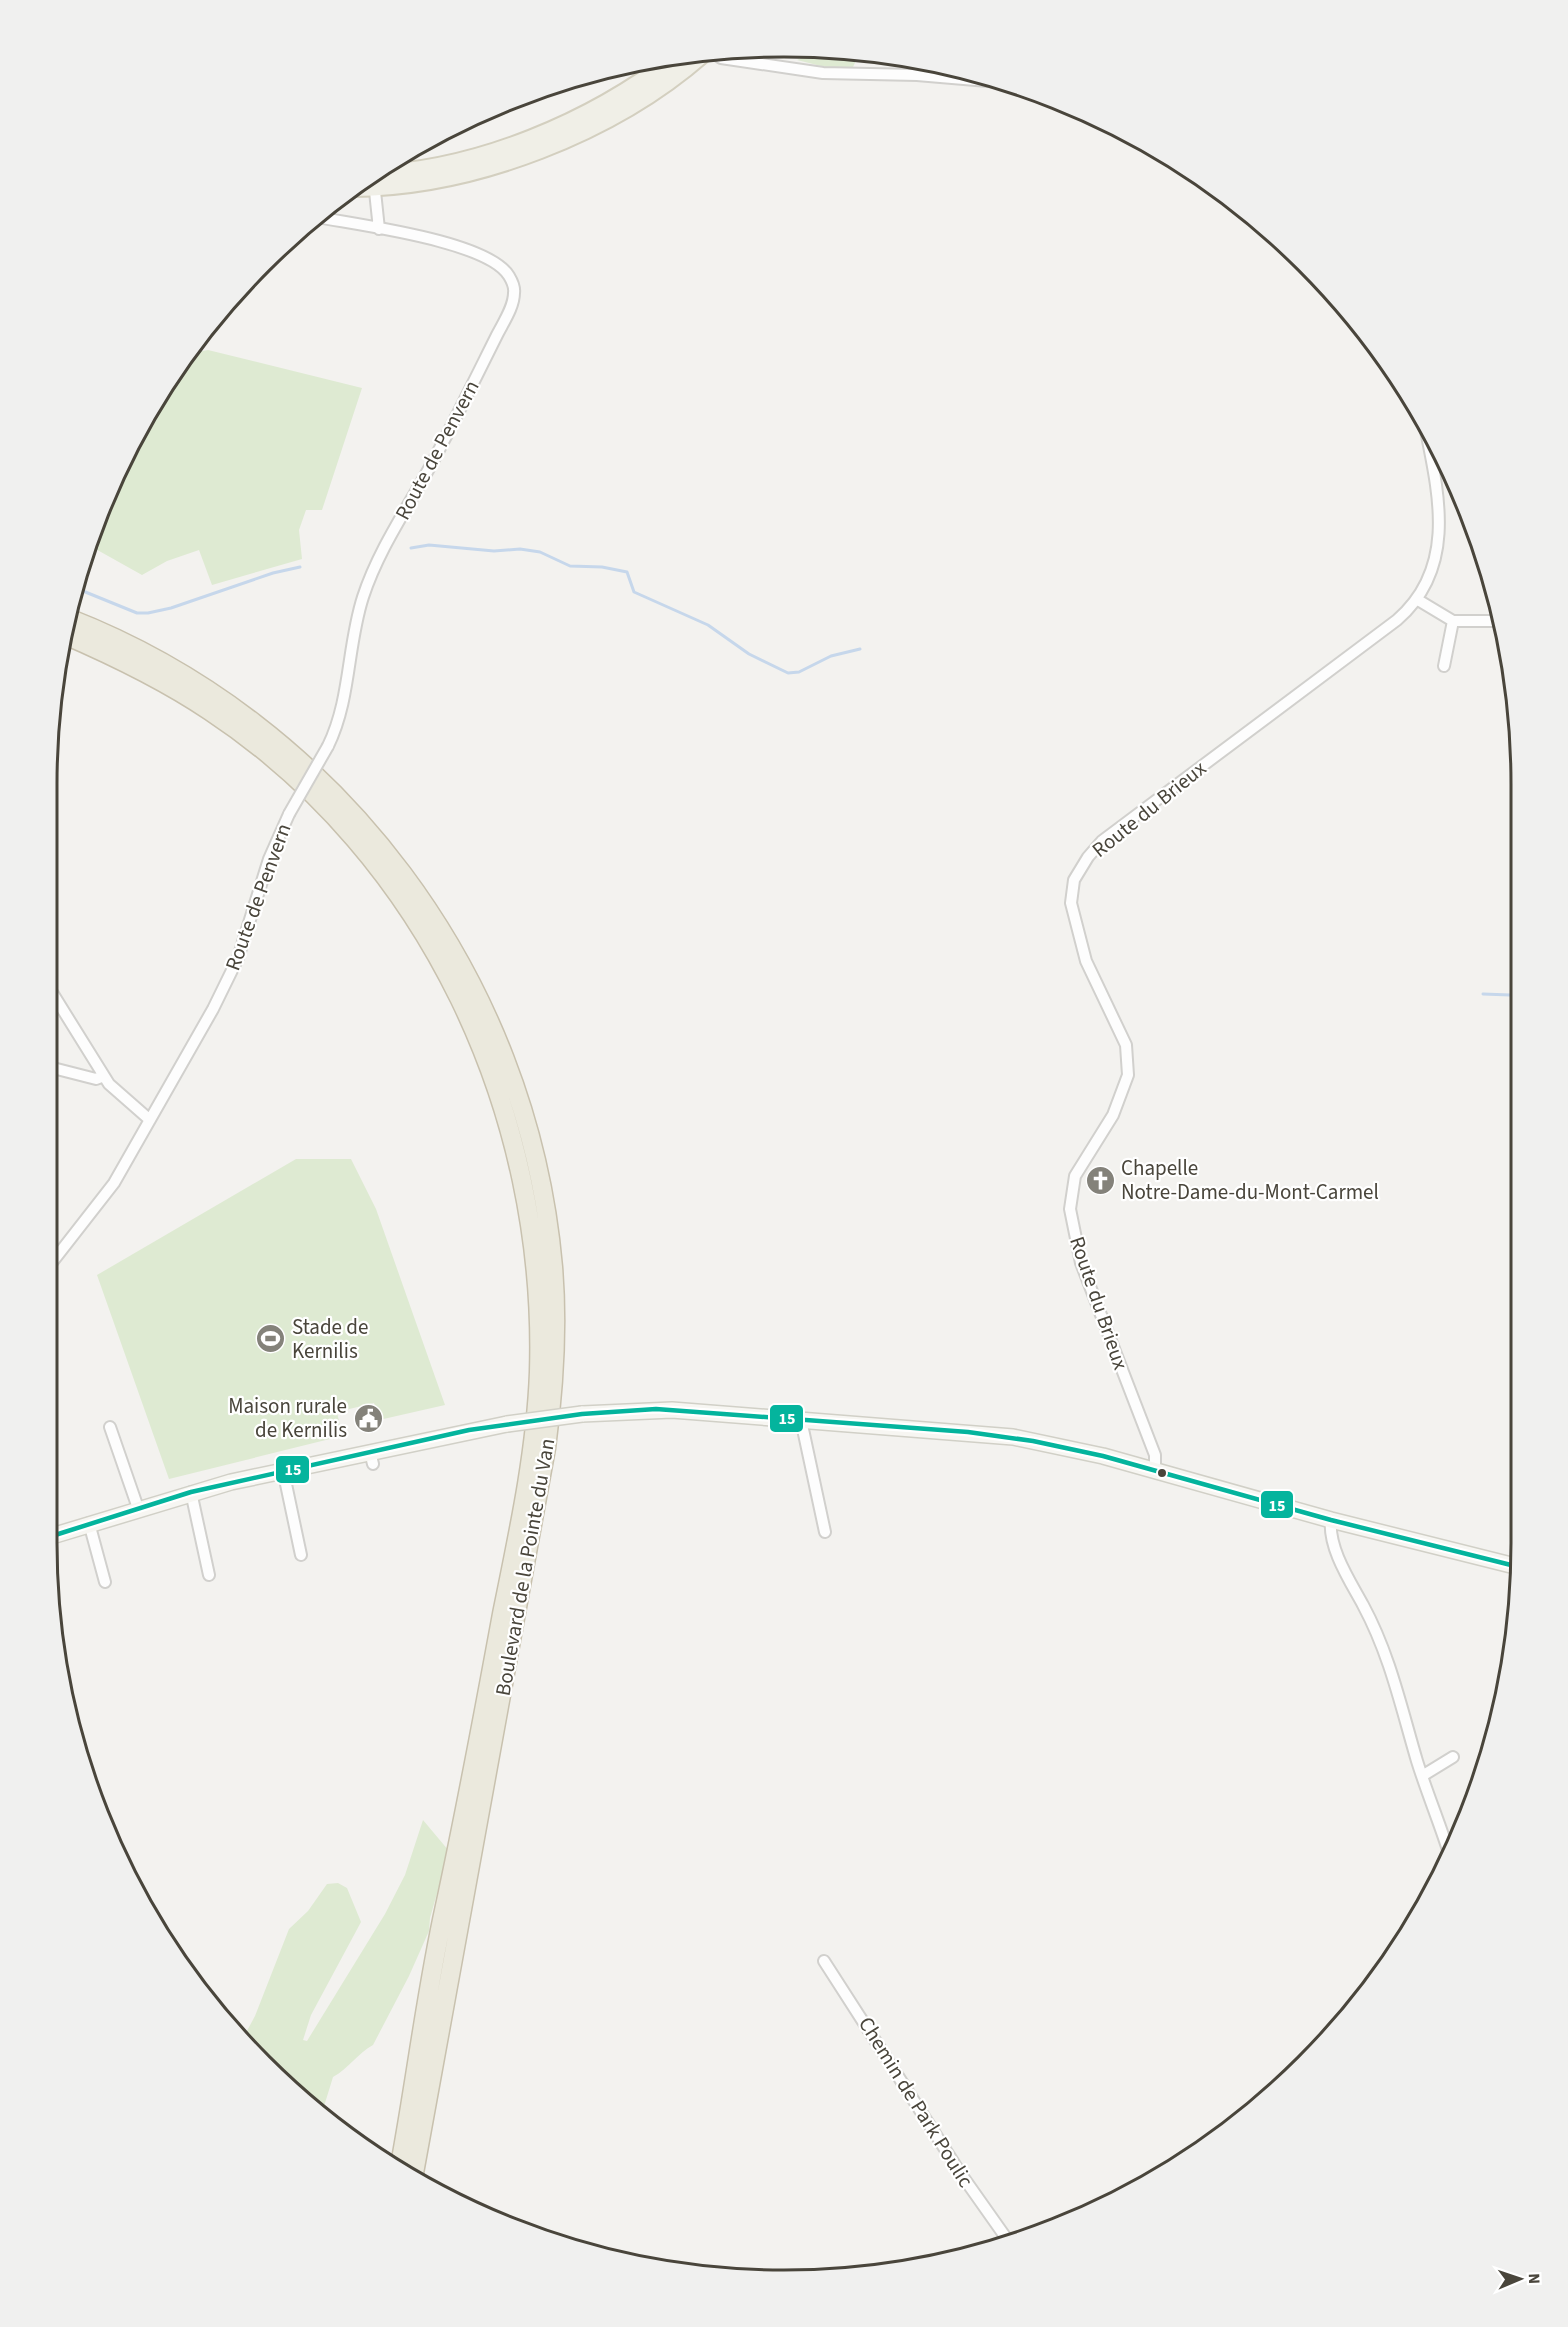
<svg xmlns="http://www.w3.org/2000/svg" width="1568" height="2327" font-family="'Source Sans 3',sans-serif">
  <style>
    .green { fill: #deead2 }
    .lines { fill: none; stroke-linecap: round; stroke-linejoin: round }
    .stream { stroke: #c6d7eb; stroke-width: 3 }
    .street-casing { stroke: #d1d0cd; stroke-width: 14 }
    .secondary-casing { stroke: #d1d0c7; stroke-width: 18 }
    .primary-casing { stroke: #d3cfbf; stroke-width: 20 }
    .highway-casing { stroke: #c8c1ae; stroke-width: 21 }
    .street { stroke: #fdfdfd; stroke-width: 10 }
    .secondary { stroke: #f7f6f2; stroke-width: 15 }
    .primary { stroke: #f0efe7; stroke-width: 16 }
    .highway { stroke: #ebe9dd; stroke-width: 18 }
    .street-bridge-casing { stroke: #d1d0cd; stroke-width: 14; stroke-linecap: butt }
    .secondary-bridge-casing { stroke: #d1d0c7; stroke-width: 18; stroke-linecap: butt }
    .street-bridge { stroke: #fdfdfd; stroke-width: 10 }
    .secondary-bridge { stroke: #f7f6f2; stroke-width: 15 }
    .bus-1-casing { stroke: #fff; stroke-width: 9 }
    .bus-1 { stroke: #04b49d; stroke-width: 4.5 }
    .bus-dot { fill: #49453b; stroke: #fff; stroke-width: 2 }
    .labels { text-anchor: middle; dominant-baseline: central; stroke-width: 4.5; stroke-linejoin: round; paint-order: stroke }
    .street-label { font-size: 21px; fill: #49453b; stroke: #fff }
    .poi-label { font-size: 21px; fill: #49453b; stroke: #fff; text-anchor: start }
    .rim { fill: none; stroke: #49453b; stroke-width: 3 }
    .line-badge { stroke: #fff; stroke-width: 2 }
    .badge-label { font-size: 16px; text-anchor: middle; font-weight: bold; fill: #fff }
  </style>
  <rect width="100%" height="100%" fill="#f3f2ef"/>
  <!-- green -->
  <path class="green" d="M820,50L859,54L853,67H825L797,60Z
    M208,350L362,388L322,510H306L299,530L302,559L212,585L199,550L167,561L142,575L92,547L123,458L187,354Z
    M296,1159H351L376,1209L445,1405L379,1420L374,1403L337,1412L342,1436L169,1479L97,1275Z
    M423,1820L449,1851L430,1918L429,1931L409,1976L373,2045C357,2054 349,2068 333,2077L321,2116L262,2064L242,2040L255,2016L289,1929L308,1911L327,1884L338,1883L347,1888L361,1922L311,2015L303,2040L307,2041L385,1914L405,1875Z"/>
  <g class="lines">
    <!-- stream -->
    <path class="stream" d="M411,548L429,545L494,551L520,549L540,552L570,566L602,567L627,572L634,592L708,625L749,654L788,673L799,672L831,656L860,649
      M78,589L137,613H148L171,608L273,573L300,567
      M1483,994L1510,995L1522,999"/>
    <defs>
      <path id="street" d="M714,53L721,58L823,73L917,75L999,82
        M374,182L379,229
        M317,217C358,225 488,241 509,276C512,281 515,287 514,293C514,307 503,323 497,335C479,371 461,408 442,444C417,495 381,542 363,597C347,646 351,699 328,746
        M1418,600L1453,621H1502
        M1444,666L1453,621
        M48,986L109,1084L150,1120
        M49,1067L96,1079L104,1076
        M50,1265L114,1183L213,1009L238,958L269,859L289,814
        M801,1420L825,1532
        M110,1427L138,1508
        M370,1452L373,1464
        M283,1470L301,1555
        M1155,1471V1455L1081,1263L1070,1209L1075,1176L1113,1115L1128,1075L1126,1045L1086,961L1071,903L1074,880L1088,857L1102,841L1397,620C1457,568 1439,495 1425,426
        M191,1492L209,1575
        M1331,1520C1328,1548 1350,1581 1363,1605C1390,1655 1401,1707 1417,1761C1427,1793 1440,1824 1450,1856
        M89,1523L105,1582
        M1422,1776L1453,1757
        M824,1961L961,2174L1009,2242"/>
      <path id="secondary" d="M582,1414L672,1410L1013,1437L1103,1456L1331,1520L1519,1567
        M52,1536L231,1482L507,1424"/>
      <path id="primary" d="M371,174C477,170 591,122 675,57
        M354,188C474,187 613,133 703,54"/>
      <path id="highway" d="M68,618C338,723 528,978 553,1267C558,1327 554,1388 546,1448L414,2173
        M63,634C114,656 164,680 210,711C429,856 547,1113 539,1372C536,1453 518,1535 502,1614C484,1712 466,1809 445,1906C426,1992 416,2079 400,2165"/>
    </defs>
    <!-- street casing -->
    <use href="#street" class="street-casing"/>
    <!-- secondary casing -->
    <use href="#secondary" class="secondary-casing"/>
    <!-- primary casing -->
    <use href="#primary" class="primary-casing"/>
    <!-- highway casing -->
    <use href="#highway" class="highway-casing"/>
    <!-- street -->
    <use href="#street" class="street"/>
    <!-- secondary -->
    <use href="#secondary" class="secondary"/>
    <!-- primary -->
    <use href="#primary" class="primary"/>
    <!-- highway -->
    <use href="#highway" class="highway"/>
    <defs>
      <path id="street-bridge" d="M289,814L328,746"/>
      <path id="secondary-bridge" d="M507,1424L582,1414"/>
    </defs>
    <!-- street-bridge casing -->
    <use href="#street-bridge" class="street-bridge-casing"/>
    <!-- secondary-bridge casing -->
    <use href="#secondary-bridge" class="secondary-bridge-casing"/>
    <!-- street-bridge -->
    <use href="#street-bridge" class="street-bridge"/>
    <!-- secondary-bridge -->
    <use href="#secondary-bridge" class="secondary-bridge"/>
    <defs>
      <path id="bus-1" d="M52,1536L191,1492L469,1430L582,1414L656,1409L968,1432L1033,1441L1103,1456L1331,1520L1519,1567"/>
    </defs>
    <!-- bus-1 casing -->
    <use href="#bus-1" class="bus-1-casing"/>
    <!-- bus-1 -->
    <use href="#bus-1" class="bus-1"/>
  </g>
  <!-- icons -->
  <defs>
    <symbol id="church-disc" viewBox="-11 -11 22 22"><circle r="9.5" fill="#84827a" stroke="#fff"/><path d="M-1.2-6h2.4v3.5h3.3v2.4h-3.3V6h-2.4V-.1h-3.3v-2.4h3.3Z" fill="#fff"/></symbol>
    <symbol id="stadium-disc" viewBox="-11 -11 22 22"><circle r="9.5" fill="#84827a" stroke="#fff"/><path d="M0-5a6.5 5 0 1 0 0 10a6.5 5 0 1 0 0-10ZM-3.5-1.8h7v3.6h-7Z" fill="#fff"/></symbol>
    <symbol id="civic-disc" viewBox="-11 -11 22 22"><circle r="9.5" fill="#84827a" stroke="#fff"/><path d="M-.6-6.5H3V-4.5H.6V-3L4-1V1h2V6H-6V1h2V-1L-.6-3ZM-1.2 2.5V6h2.4V2.5Z" fill="#fff"/></symbol>
  </defs>
  <g fill-rule="evenodd">
    <use href="#church-disc" x="1084" y="1164" width="33" height="33"/>
    <use href="#stadium-disc" x="254" y="1322" width="33" height="33"/>
    <use href="#civic-disc" x="352" y="1402" width="33" height="33"/>
  </g>
  <!-- markers -->
  <circle class="bus-dot" cx="1162" cy="1473" r="5"/>
  <g class="labels">
    <!-- street labels -->
    <g class="street-label">
      <text transform="translate(437 450) rotate(-62)">Route de Penvern</text>
      <text transform="translate(1149 809) rotate(-39)">Route du Brieux</text>
      <text transform="translate(258 897) rotate(-70)">Route de Penvern</text>
      <text transform="translate(1099 1303) rotate(71)">Route du Brieux</text>
      <text transform="translate(525 1567) rotate(-80)">Boulevard de la Pointe du Van</text>
      <text transform="translate(916 2102) rotate(58)">Chemin de Park Poulic</text>
    </g>
    <!-- poi labels -->
    <g class="poi-label">
      <text x="1121" y="1168">Chapelle<tspan x="1121" dy="24">Notre-Dame-du-Mont-Carmel</tspan></text>
      <text x="292" y="1327">Stade de<tspan x="292" dy="24">Kernilis</tspan></text>
      <text x="347" y="1406" text-anchor="end">Maison rurale<tspan x="347" dy="24">de Kernilis</tspan></text>
    </g>
  </g>
  <!-- crop -->
  <path d="M0 0H1568V2327H0ZM784 57H784A727 727 0 0 1 1511 784V1543A727 727 0 0 1 784 2270H784A727 727 0 0 1 57 1543V784A727 727 0 0 1 784 57Z" fill="#f0f0ef" fill-rule="evenodd"/>
  <path class="rim" d="M784 57H784A727 727 0 0 1 1511 784V1543A727 727 0 0 1 784 2270H784A727 727 0 0 1 57 1543V784A727 727 0 0 1 784 57Z"/>
  <g class="line-badge">
    <rect x="769" y="1404" width="35" height="29" rx="6" fill="#04b49d"/>
    <rect x="275" y="1455" width="35" height="29" rx="6" fill="#04b49d"/>
    <rect x="1260" y="1490" width="34" height="29" rx="6" fill="#04b49d"/>
  </g>
  <g class="badge-label">
    <text x="787" y="1424">15</text>
    <text x="293" y="1475">15</text>
    <text x="1277" y="1511">15</text>
  </g>
  <!-- north arrow -->
  <g transform="translate(1520 2279) rotate(88)" stroke="#ffffff" stroke-width="4.5" paint-order="stroke">
  <path d="M0-4.5L10 22L0 15L-10 22Z" fill="#49453b"/>
  <text y="-9" font-size="16" font-weight="bold" text-anchor="middle" fill="#49453b">N</text>
  </g>
</svg>
